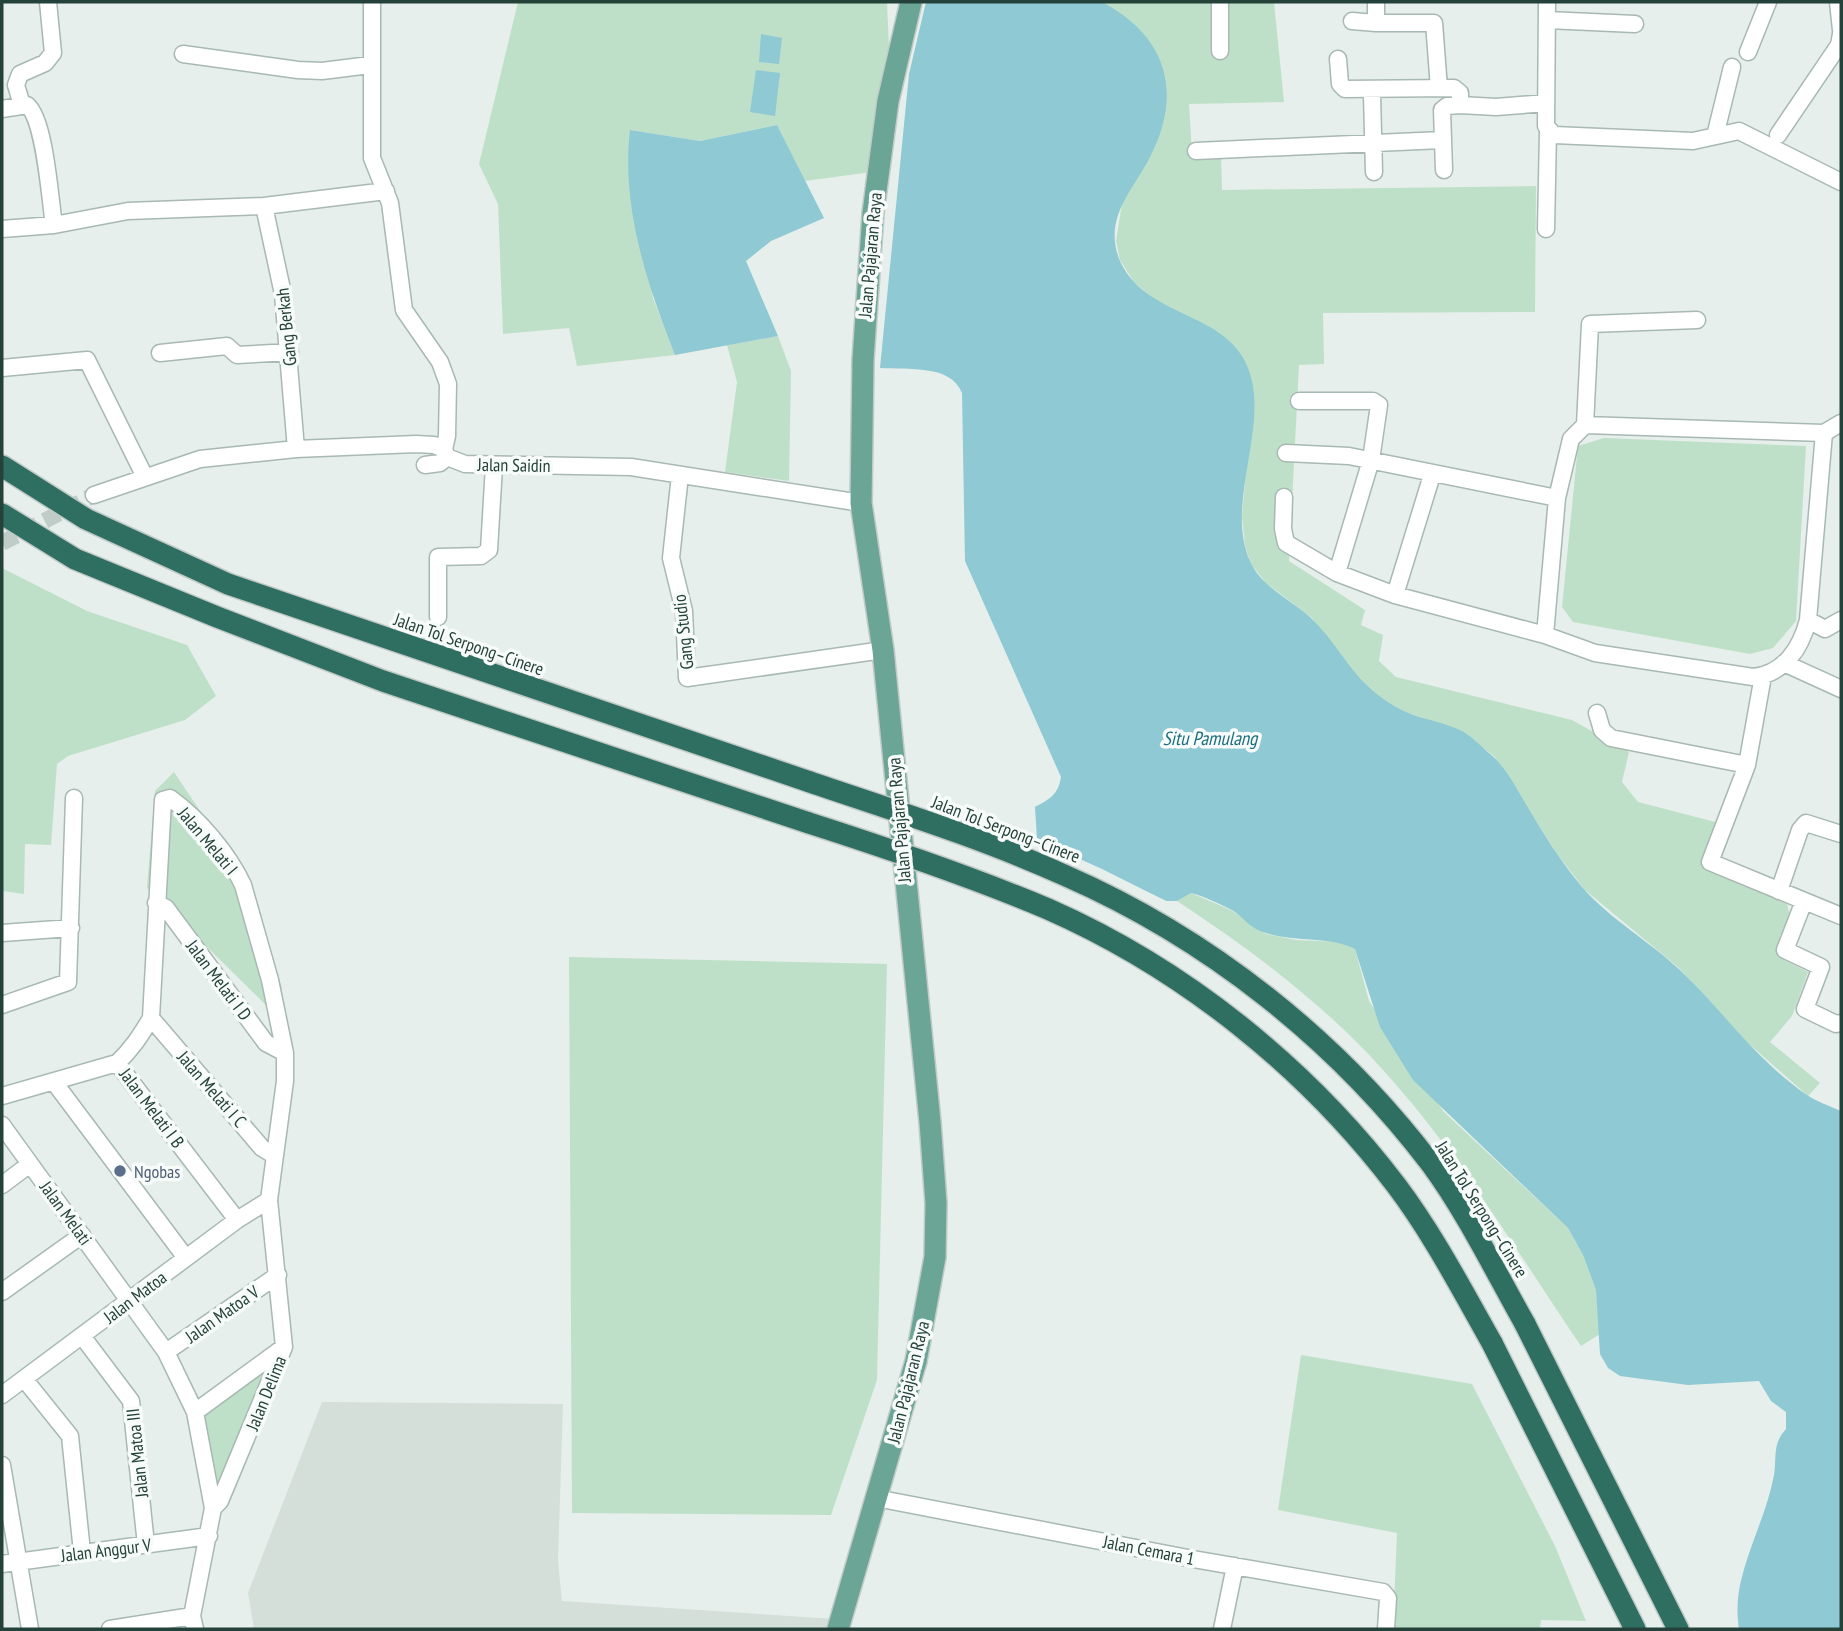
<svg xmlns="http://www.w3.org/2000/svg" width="1843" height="1631" font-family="'PT Sans Narrow',sans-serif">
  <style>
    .built { fill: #d4dfda }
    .green { fill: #bfe0c8 }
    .water { fill: #8ec9d4 }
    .pier { fill: #e6efeb }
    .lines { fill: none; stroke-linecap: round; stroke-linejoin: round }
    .minor-tunnel { stroke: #bfccc8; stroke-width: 16; stroke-dasharray: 16 8; stroke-linecap: butt }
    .minor-casing { stroke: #a8b8b2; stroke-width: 19 }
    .primary-casing { stroke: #c2cac8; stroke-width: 24 }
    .motorway-casing { stroke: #c2cac8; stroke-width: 24 }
    .minor { stroke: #fff; stroke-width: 16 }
    .primary { stroke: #6aa596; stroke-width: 21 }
    .motorway { stroke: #2f6f62; stroke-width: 21 }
    .motorway-bridge-casing { stroke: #c2cac8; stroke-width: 24; stroke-linecap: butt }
    .motorway-bridge { stroke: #2f6f62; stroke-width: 21 }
    .service-dot { fill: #5c6f8a; stroke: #f7fbf9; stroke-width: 2.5 }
    .labels { text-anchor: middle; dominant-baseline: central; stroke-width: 7; stroke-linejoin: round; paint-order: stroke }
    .street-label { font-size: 18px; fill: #24423a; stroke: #f7fbf9 }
    .service-label { font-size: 18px; fill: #4e5e75; stroke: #f7fbf9; text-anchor: start }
    .water-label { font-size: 19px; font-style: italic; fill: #1c6f80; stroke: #f7fbf9 }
  </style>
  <rect width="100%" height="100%" fill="#e6efeb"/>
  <!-- built -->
  <path class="built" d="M322,1402L563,1404L558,1561L562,1601L835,1619L831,1629H254L248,1593Z"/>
  <!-- green -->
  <path class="green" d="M518,2H887L889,48L872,172L805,181L777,125L700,141L630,130L653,298L675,355L577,366L569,328L503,334L498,204L479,164Z
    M1102,2H1274L1284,102L1189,104L1192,154L1221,155L1222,190L1536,186L1535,312L1323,313L1324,364L1299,365L1289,561L1365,610L1361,625L1383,635L1379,661L1396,677L1572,720L1629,752L1622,782L1638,802L1723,824L1719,846L1721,869L1786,899L1790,917L1780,936L1784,960L1808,972L1792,1016L1770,1042L1820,1083L1808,1096L1748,1043L1679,968L1585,890L1558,855L1494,756L1461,731L1402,711L1374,694L1349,669L1312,618L1266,583L1251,564L1245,546L1242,516L1253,391L1192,319L1156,301L1134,282L1120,260L1116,241L1123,197L1154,149L1165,113Z
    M778,336L791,371L789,481L725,472L737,382L727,345Z
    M1604,438L1806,446L1796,621L1773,648L1750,654L1573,622L1562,607L1578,446Z
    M2,568L87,611L187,645L216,696L185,720L68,756L57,764L51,845L25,844L24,894L2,891Z
    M174,772L247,881L282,988L268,1007L147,888L155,791Z
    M1191,893L1231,910L1266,934L1296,940L1341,942L1355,949L1369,1001L1444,1112L1568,1228L1583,1255L1596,1290L1600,1334L1581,1346C1507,1237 1438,1118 1341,1027C1290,979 1235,939 1177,901Z
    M569,957L887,964L877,1380L831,1515L572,1513Z
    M283,1354L213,1508L195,1412Z
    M1301,1355L1472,1384L1555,1546L1586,1621L1541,1620L1540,1629H1393L1397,1533L1278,1510Z"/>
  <!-- water -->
  <path class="water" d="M926,2H1102C1163,34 1183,87 1153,151C1137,187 1101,216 1120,261C1144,314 1215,312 1242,356C1278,414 1222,499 1250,561C1262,589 1295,601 1315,622C1347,656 1352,681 1396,707C1416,719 1439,720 1460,730C1470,735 1480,745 1489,753C1504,765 1514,784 1524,801C1542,831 1560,861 1583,888C1610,919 1649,941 1680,970C1722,1010 1758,1062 1807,1095C1817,1102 1830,1106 1841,1111V1629H1739C1737,1616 1737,1604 1739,1591C1745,1554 1767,1514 1774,1475C1777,1457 1772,1444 1786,1429V1412L1771,1401L1759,1381L1688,1385L1620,1376L1608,1368L1600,1354L1596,1290L1583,1255L1568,1228L1413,1080L1380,1027L1355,949C1327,935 1293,943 1263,932C1250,928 1243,917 1232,910C1220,904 1203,896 1191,893L1177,901H1166L1037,839L1035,807C1050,799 1058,795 1061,777L965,561L962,393C951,364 908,370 880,368L909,74Z
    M761,34L782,38L779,64L759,62Z
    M756,70L780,73L775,116L750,112Z
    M777,125L824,218L771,241L746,261L778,336L675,355C647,284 621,207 630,130L700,141Z"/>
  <!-- pier -->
  <path class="pier" d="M1033,838L1102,869L1174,905H1165L1109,880L1036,842Z"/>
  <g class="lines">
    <!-- minor-tunnel -->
    <path class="minor-tunnel" d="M2,543L94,495"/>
    <defs>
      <path id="minor" d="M372,2V158L390,203L404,310L440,362L448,384L447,436L444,449
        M1220,2V51
        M1547,2L1546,126L1554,135L1693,141L1739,131L1841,182
        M1838,2L1841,30
        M1547,20L1635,24
        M1352,21L1376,23V2
        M1376,23H1434L1439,88
        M1748,52L1768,2
        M183,54L298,70L322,71L370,65
        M1338,59L1340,84L1345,89L1454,88L1460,93V105L1496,107L1546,103
        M1372,95L1374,172
        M22,105L16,85L20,74L45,63L53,53L48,2
        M2,109L27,105C45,119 50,200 54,225L128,211L264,206L386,191
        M1778,135L1839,45L1841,34
        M1715,136L1732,67
        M1196,151L1442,140
        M1444,170L1442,110L1447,106L1460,105
        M264,206L283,294L296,449
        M2,229L54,225
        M1546,229L1548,131
        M160,353L227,346L237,355L290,352
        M2,368L87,360L144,475
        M1299,401H1373L1379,405L1371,460L1337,573
        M1585,425L1824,433L1808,620C1801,648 1784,674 1753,677L1595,653L1545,635L1557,498L1571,439Z
        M1585,425L1590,324L1697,320
        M1824,433L1841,423
        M1286,453L1349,456L1557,498
        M425,465L440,463L447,457
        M680,475L671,558L684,611L687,678L883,650
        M94,495L200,459L296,449L416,444L434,445L444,449L447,457L465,464L631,467L861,503
        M1284,497L1283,529L1286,543L1337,573L1395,595L1545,635
        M1395,595L1432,475
        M438,617V557L481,556L489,550L494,466
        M1808,620L1825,629L1841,620
        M1784,663L1841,689
        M1763,676L1747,765L1710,862L1841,916
        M1597,713L1602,730L1611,738L1747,765
        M1779,891L1800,830L1806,823L1841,834
        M1804,901L1785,950L1821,967L1805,1009L1836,1024L1841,1023
        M156,903L166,908L266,1043L285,1053
        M2,933L71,928
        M2,1005L68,982L74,798
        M151,1018L262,1148L275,1156
        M117,1063L237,1220
        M54,1082L186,1258
        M2,1096L117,1063C132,1049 141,1035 151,1018L163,800L170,798C199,819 228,853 243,885L270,980L285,1053V1081L269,1200L284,1347L220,1501L213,1508L192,1616L195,1629
        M2,1125L166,1352L195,1412L213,1508
        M2,1185L30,1164
        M2,1292L82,1235
        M82,1336L131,1401L146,1545
        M166,1352L278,1275
        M25,1380L70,1436L82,1552
        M2,1395L237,1220L269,1200
        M195,1412L284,1347
        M2,1465L30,1629
        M876,1498L1193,1559L1383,1592L1388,1598L1386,1629
        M2,1564L209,1536
        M110,1629L192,1616
        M1222,1629L1235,1566"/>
      <path id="primary" d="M838,1629L916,1361L935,1257L936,1203L930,1122L883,650L861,503L863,360L873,213L888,101L911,2"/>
      <path id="motorway" d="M2,466L86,519L228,584L810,782
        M2,514L75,559L217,617L383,681L809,823
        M1525,1324L1678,1629
        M1492,1343L1635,1629"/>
    </defs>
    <!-- minor casing -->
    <use href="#minor" class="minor-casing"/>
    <!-- primary casing -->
    <use href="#primary" class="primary-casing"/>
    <!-- motorway casing -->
    <use href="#motorway" class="motorway-casing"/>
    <!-- minor -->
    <use href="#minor" class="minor"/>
    <!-- primary -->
    <use href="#primary" class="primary"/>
    <!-- motorway -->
    <use href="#motorway" class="motorway"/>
    <defs>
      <path id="motorway-bridge" d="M810,782C895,811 982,838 1064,875C1208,938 1336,1039 1431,1164C1467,1213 1495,1271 1525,1324
        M809,823C890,849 970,876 1048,909C1184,969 1306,1067 1396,1185C1433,1234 1462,1290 1492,1343"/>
    </defs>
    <!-- motorway-bridge casing -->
    <use href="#motorway-bridge" class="motorway-bridge-casing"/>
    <!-- motorway-bridge -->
    <use href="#motorway-bridge" class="motorway-bridge"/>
  </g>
  <!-- markers -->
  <circle class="service-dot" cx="120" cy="1171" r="7"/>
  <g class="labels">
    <!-- street labels -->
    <g class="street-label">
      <text transform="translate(870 255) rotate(-85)">Jalan Pajajaran Raya</text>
      <text transform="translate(286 327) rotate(-96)">Gang Berkah</text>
      <text transform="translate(514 465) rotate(1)">Jalan Saidin</text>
      <text transform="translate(683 632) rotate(-96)">Gang Studio</text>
      <text transform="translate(469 644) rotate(19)">Jalan Tol Serpong–Cinere</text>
      <text transform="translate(899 820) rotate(-95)">Jalan Pajajaran Raya</text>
      <text transform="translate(1006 829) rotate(21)">Jalan Tol Serpong–Cinere</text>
      <text transform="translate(208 841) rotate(50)">Jalan Melati I</text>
      <text transform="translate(219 980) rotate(53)">Jalan Melati I D</text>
      <text transform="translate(212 1089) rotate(49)">Jalan Melati I C</text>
      <text transform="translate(152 1108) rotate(53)">Jalan Melati I B</text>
      <text transform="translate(1482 1209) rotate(58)">Jalan Tol Serpong–Cinere</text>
      <text transform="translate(66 1213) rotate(54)">Jalan Melati</text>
      <text transform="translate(135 1297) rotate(-37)">Jalan Matoa</text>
      <text transform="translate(222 1314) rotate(-35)">Jalan Matoa V</text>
      <text transform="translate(908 1382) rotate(-76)">Jalan Pajajaran Raya</text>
      <text transform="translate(266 1393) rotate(-68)">Jalan Delima</text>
      <text transform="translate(137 1453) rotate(-96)">Jalan Matoa III</text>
      <text transform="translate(106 1550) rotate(-7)">Jalan Anggur V</text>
      <text transform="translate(1149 1550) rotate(11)">Jalan Cemara 1</text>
    </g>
    <!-- service labels -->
    <g class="service-label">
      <text x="134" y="1171">Ngobas</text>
    </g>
    <!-- water labels -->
    <g class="water-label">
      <text x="1210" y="738">Situ Pamulang</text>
    </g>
  </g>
  <!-- border -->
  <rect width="1843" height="1631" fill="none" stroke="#24423a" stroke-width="7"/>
</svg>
